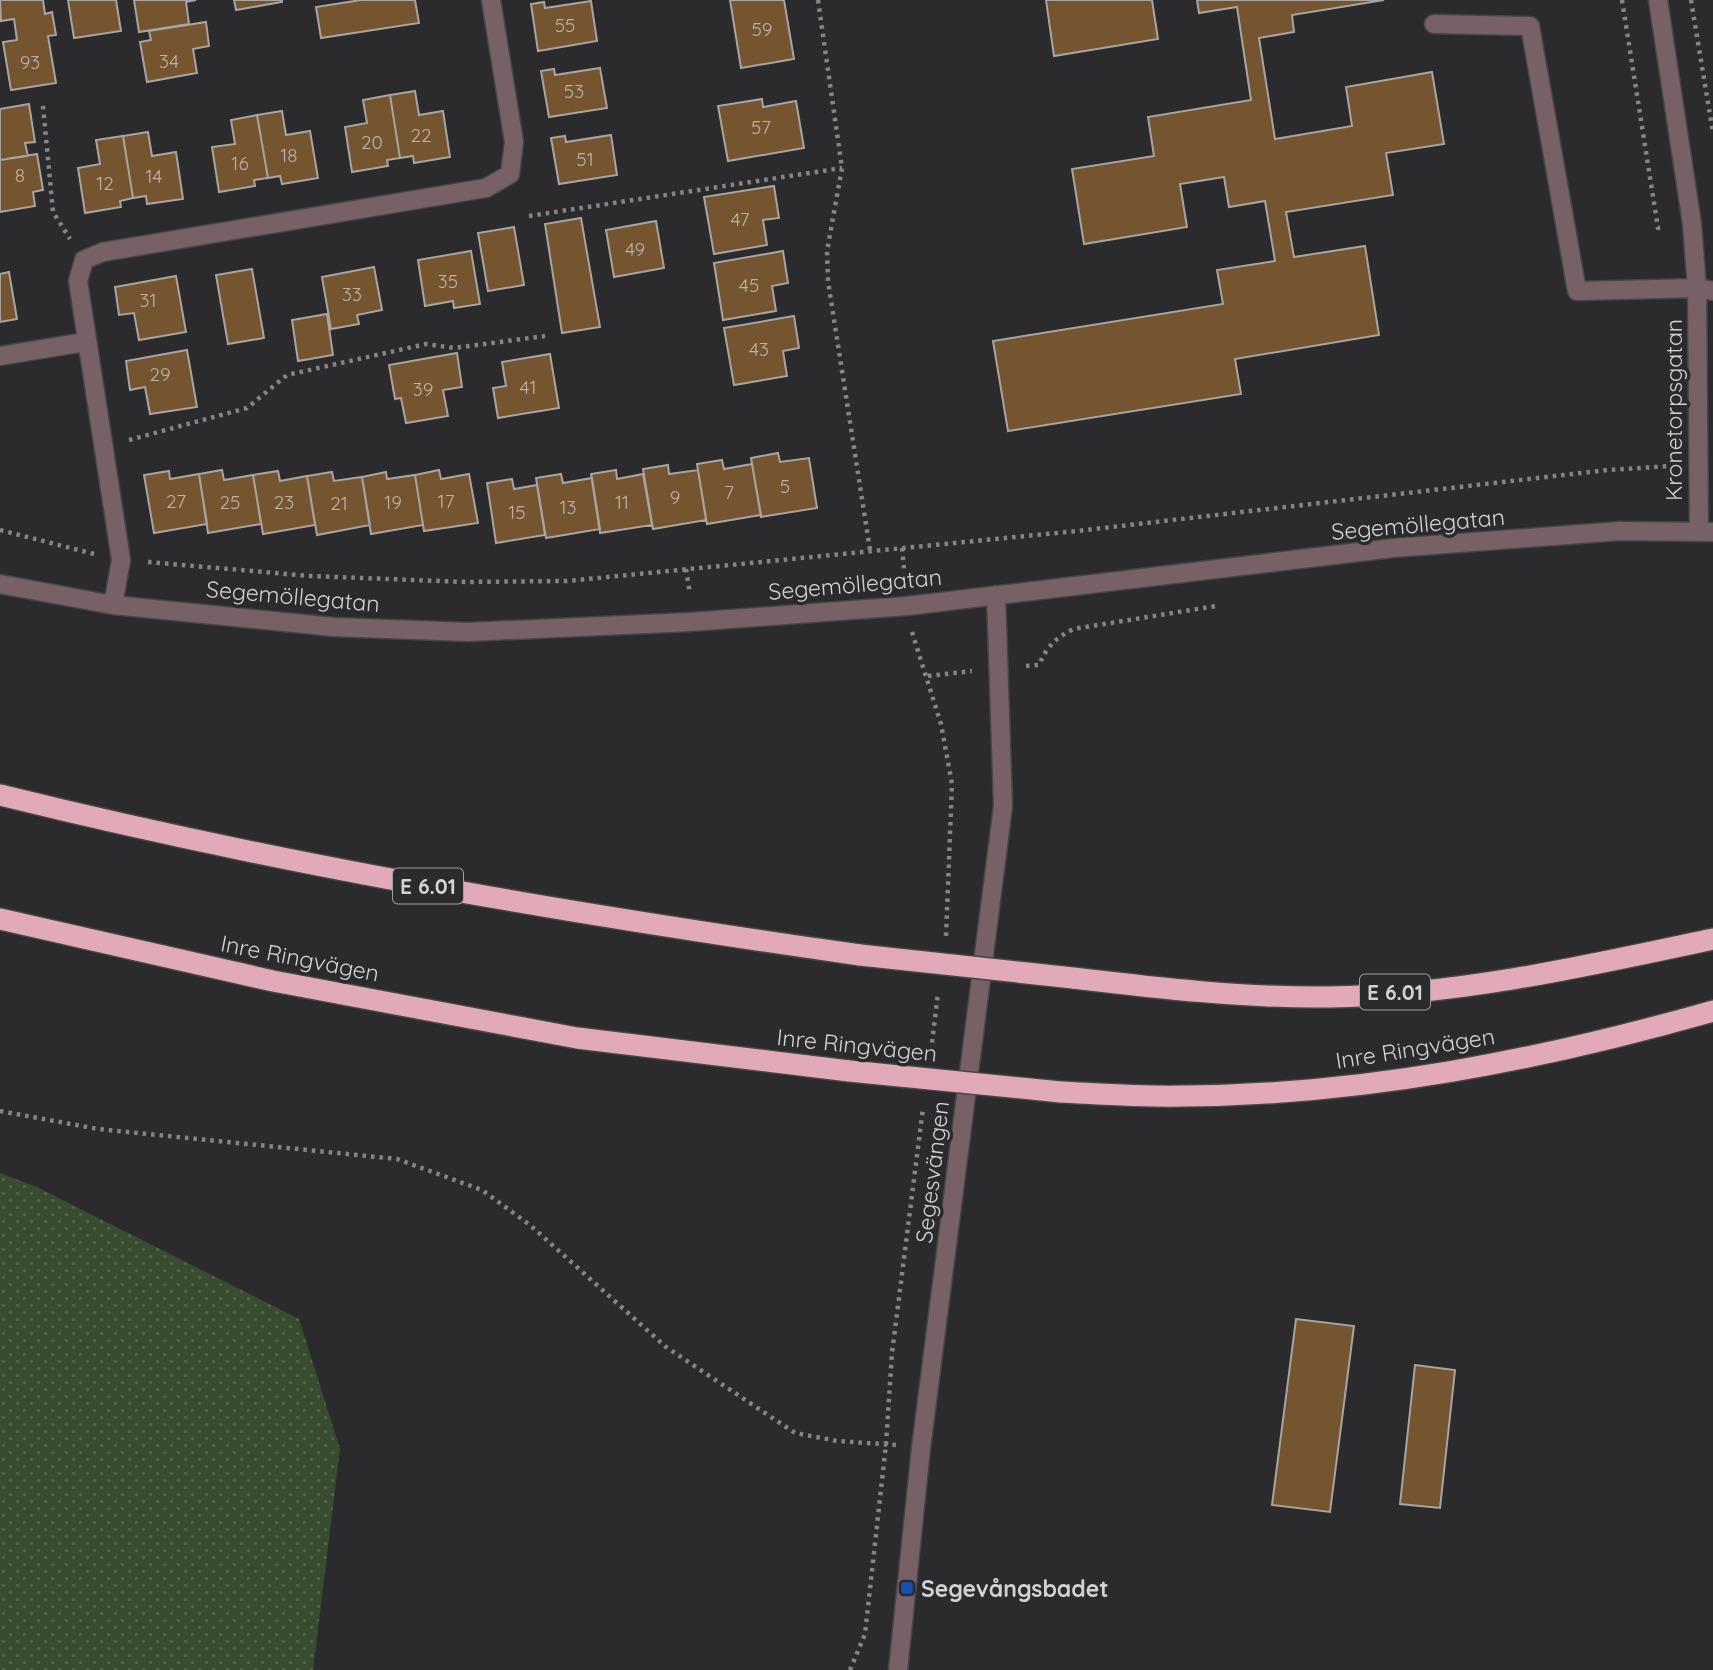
<svg xmlns="http://www.w3.org/2000/svg" width="1713" height="1670" font-family="Quicksand,sans-serif">
  <style>
    .grass { fill: url(#grass-dots) }
    .building { fill: #75552f; stroke: #a7a4a1; stroke-width: 2 }
    .lines { fill: none; stroke-linecap: round; stroke-linejoin: round }
    .minor-casing { stroke: #464548; stroke-width: 21 }
    .highway-casing { stroke: #464548; stroke-width: 24 }
    .path { stroke: #858487; stroke-width: 4.5; stroke-dasharray: 3.5 5; stroke-linecap: butt }
    .minor { stroke: #776166; stroke-width: 18 }
    .highway { stroke: #e2aab9; stroke-width: 21 }
    .highway-bridge-casing { stroke: #464548; stroke-width: 24; stroke-linecap: butt }
    .highway-bridge { stroke: #e2aab9; stroke-width: 21 }
    .transit-dot { fill: #1a4fb4; stroke: #2b2a2d; stroke-width: 2.5 }
    .labels { text-anchor: middle; dominant-baseline: central; stroke-width: 7; stroke-linejoin: round; paint-order: stroke }
    .number-label { font-size: 19px; fill: #bbb2aa }
    .shield { fill: #2b2a2d; stroke: #a09fa1; stroke-width: 2 }
    .shield-label { font-size: 21px; font-weight: bold; fill: #d2d1d3 }
    .street-label { font-size: 23px; fill: #d2d1d3; stroke: #2b2a2d }
    .poi-label { font-size: 23px; font-weight: bold; fill: #d2d1d3; stroke: #2b2a2d; text-anchor: start }
  </style>
  <defs>
    <pattern id="grass-dots" width="8" height="8" patternUnits="userSpaceOnUse" patternTransform="scale(1.75)"><rect width="8" height="8" fill="#384c30"/><path d="M2 2h.1M6 6h.1" fill="none" stroke="#54654d" stroke-width="1.8" stroke-linecap="round"/></pattern>
  </defs>
  <rect width="100%" height="100%" fill="#2b2a2d"/>
  <!-- grass -->
  <path class="grass" d="M0,1173L37,1187L299,1319L340,1449L313,1670H0Z"/>
  <!-- building -->
  <path class="building" d="M0,0H43L45,14L52,12L56,35L48,36L56,83L11,90L3,42L17,40L14,19L1,21Z
    M68,0H116L121,31L74,38Z
    M134,0H196L186,2L189,24L139,32Z
    M234,0H282V2L236,10Z
    M361,0H415L419,23L321,38L316,7Z
    M730,0H784L794,59L741,68Z
    M1046,0H1152L1158,39L1054,56Z
    M1197,0H1384L1292,15L1294,32L1259,38L1275,139L1352,126L1346,87L1432,72L1444,144L1386,153L1393,195L1286,212L1294,257L1365,246L1379,335L1235,359L1241,394L1008,431L993,341L1223,304L1217,270L1275,261L1265,201L1229,207L1224,177L1180,184L1187,227L1084,244L1072,169L1154,156L1148,117L1251,100L1237,7L1199,13Z
    M591,1L597,41L538,51L531,4L544,2L545,8Z
    M206,22L209,46L193,49L197,73L147,82L140,42L151,40L149,31Z
    M600,68L607,108L549,117L541,71L554,69L555,75Z
    M415,91L419,115L443,111L450,157L414,163L413,156L400,158L390,95Z
    M390,95L400,158L387,160L388,166L352,172L345,127L367,123L363,100Z
    M762,99L763,107L796,101L804,148L728,161L718,106Z
    M29,104L35,142L25,143L28,156L0,160V109Z
    M282,111L286,135L310,131L318,178L282,184L280,176L268,178L257,115Z
    M257,115L268,178L254,180L255,186L219,192L212,147L235,144L231,120Z
    M148,132L152,156L176,152L183,199L147,204L146,196L133,198L123,136Z
    M611,135L617,175L559,184L551,138L565,136L566,142Z
    M123,136L133,198L120,201L121,207L85,213L78,168L100,164L96,140Z
    M37,154L43,190L33,192L35,206L0,212V160Z
    M774,186L779,218L763,220L767,245L714,254L704,197Z
    M581,218L600,327L562,333L545,224Z
    M656,221L664,268L614,277L606,230Z
    M514,227L524,285L488,291L478,233Z
    M471,251L480,304L454,308L453,301L425,306L418,260Z
    M783,251L788,283L772,286L776,311L723,320L714,263Z
    M374,267L382,310L357,315L359,324L331,329L322,277Z
    M252,269L264,338L228,344L216,275Z
    M9,272L17,319L0,322V274Z
    M176,276L186,332L139,340L134,313L119,315L115,287Z
    M327,314L333,355L298,361L292,320Z
    M794,316L799,348L783,351L787,376L734,385L724,328Z
    M187,350L197,407L150,414L145,387L130,390L126,361Z
    M457,353L462,387L443,390L448,416L406,423L401,398L395,399L389,365Z
    M550,354L559,408L498,418L493,388L506,386L502,362Z
    M778,453L780,462L809,458L817,508L761,517L751,458Z
    M722,460L724,469L752,464L761,515L707,524L697,464Z
    M668,465L669,474L698,470L706,520L653,529L643,469Z
    M222,470L224,480L253,475L261,524L208,533L199,474Z
    M439,470L441,479L469,474L478,523L424,531L415,475Z
    M616,470L617,479L643,474L652,525L600,533L591,474Z
    M169,471L170,479L199,474L207,524L154,533L144,475Z
    M278,471L280,481L307,476L315,525L263,534L253,475Z
    M332,472L334,481L362,477L370,525L317,535L307,476Z
    M386,472L387,479L415,475L423,525L371,534L362,477Z
    M561,474L563,483L592,478L600,529L546,538L536,478Z
    M512,479L514,489L537,485L545,535L496,543L487,483Z
    M1296,1319L1354,1326L1330,1512L1272,1505Z
    M1415,1365L1455,1370L1440,1508L1400,1504Z"/>
  <g class="lines">
    <defs>
      <path id="minor" d="M1658,0L1692,224L1697,288L1699,531
        M1434,24L1530,26L1577,291L1697,288L1713,291
        M0,356L85,342
        M0,584L113,605L334,627L468,632L690,622L907,606L1393,548L1620,531L1713,532
        M113,605L121,560L78,281L84,260L103,252L486,188L510,174L514,142L491,0
        M898,1670L921,1448L1003,806L996,595"/>
      <path id="highway" d="M0,795C283,865 571,914 860,955
        M0,919L273,981L577,1038L849,1071
        M1073,978C1158,988 1243,998 1329,997C1458,995 1587,966 1713,939
        M1061,1092C1102,1094 1143,1097 1183,1096C1363,1095 1541,1060 1713,1011"/>
    </defs>
    <!-- minor casing -->
    <use href="#minor" class="minor-casing"/>
    <!-- highway casing -->
    <use href="#highway" class="highway-casing"/>
    <!-- path -->
    <path class="path" d="M818,0L842,168L827,251L828,281L870,550
      M1622,0L1658,228L1665,227
      M1691,0L1713,133
      M43,106L53,212L70,239
      M529,216L842,168
      M129,440L247,408L287,375L426,344L454,348L545,336
      M0,530L94,554
      M902,548L905,579
      M148,562L310,576L466,582L567,581L1077,531L1607,470L1672,466
      M686,569L690,594
      M912,632L941,724L952,784L946,936
      M1026,666L1039,665C1047,646 1056,638 1073,629L1216,606
      M928,676L972,671
      M931,1051L938,993
      M0,1111L98,1129L397,1159L482,1190L530,1225L666,1347L795,1433L837,1441L896,1445
      M850,1670L865,1634L886,1444L892,1353L923,1108"/>
    <!-- minor -->
    <use href="#minor" class="minor"/>
    <!-- highway -->
    <use href="#highway" class="highway"/>
    <defs>
      <path id="highway-bridge" d="M860,955L1073,978
        M849,1071L1061,1092"/>
    </defs>
    <!-- highway-bridge casing -->
    <use href="#highway-bridge" class="highway-bridge-casing"/>
    <!-- highway-bridge -->
    <use href="#highway-bridge" class="highway-bridge"/>
  </g>
  <!-- markers -->
  <rect class="transit-dot" x="900" y="1581" width="14" height="14" rx="3.5"/>
  <g class="labels">
    <!-- number labels -->
    <g class="number-label">
      <text x="565" y="25">55</text>
      <text x="762" y="29">59</text>
      <text x="169" y="61">34</text>
      <text x="30" y="62">93</text>
      <text x="574" y="91">53</text>
      <text x="761" y="127">57</text>
      <text x="421" y="135">22</text>
      <text x="372" y="142">20</text>
      <text x="289" y="155">18</text>
      <text x="585" y="159">51</text>
      <text x="240" y="163">16</text>
      <text x="20" y="175">8</text>
      <text x="154" y="176">14</text>
      <text x="105" y="183">12</text>
      <text x="740" y="219">47</text>
      <text x="635" y="249">49</text>
      <text x="448" y="281">35</text>
      <text x="749" y="285">45</text>
      <text x="352" y="294">33</text>
      <text x="148" y="300">31</text>
      <text x="759" y="349">43</text>
      <text x="160" y="374">29</text>
      <text x="528" y="387">41</text>
      <text x="423" y="389">39</text>
      <text x="785" y="486">5</text>
      <text x="729" y="492">7</text>
      <text x="675" y="497">9</text>
      <text x="176" y="501">27</text>
      <text x="446" y="501">17</text>
      <text x="230" y="502">25</text>
      <text x="284" y="502">23</text>
      <text x="393" y="502">19</text>
      <text x="622" y="502">11</text>
      <text x="339" y="503">21</text>
      <text x="568" y="507">13</text>
      <text x="517" y="512">15</text>
    </g>
    <!-- shield labels -->
    <g class="shield">
      <rect x="393" y="868.5" width="70" height="35" rx="5"/>
      <rect x="1360" y="974.5" width="70" height="35" rx="5"/>
    </g>
    <g class="shield-label">
      <text x="428" y="886">E 6.01</text>
      <text x="1395" y="992">E 6.01</text>
    </g>
    <!-- street labels -->
    <g class="street-label">
      <text transform="translate(1673 410) rotate(-90)">Kronetorpsgatan</text>
      <text transform="translate(1418 524) rotate(-5)">Segemöllegatan</text>
      <text transform="translate(855 584) rotate(-5)">Segemöllegatan</text>
      <text transform="translate(293 596) rotate(5)">Segemöllegatan</text>
      <text transform="translate(300 958) rotate(11)">Inre Ringvägen</text>
      <text transform="translate(857 1045) rotate(6)">Inre Ringvägen</text>
      <text transform="translate(1415 1048) rotate(-9)">Inre Ringvägen</text>
      <text transform="translate(932 1172) rotate(-83)">Segesvängen</text>
    </g>
    <!-- poi labels -->
    <g class="poi-label">
      <text x="921" y="1588">Segevångsbadet</text>
    </g>
  </g>
</svg>
